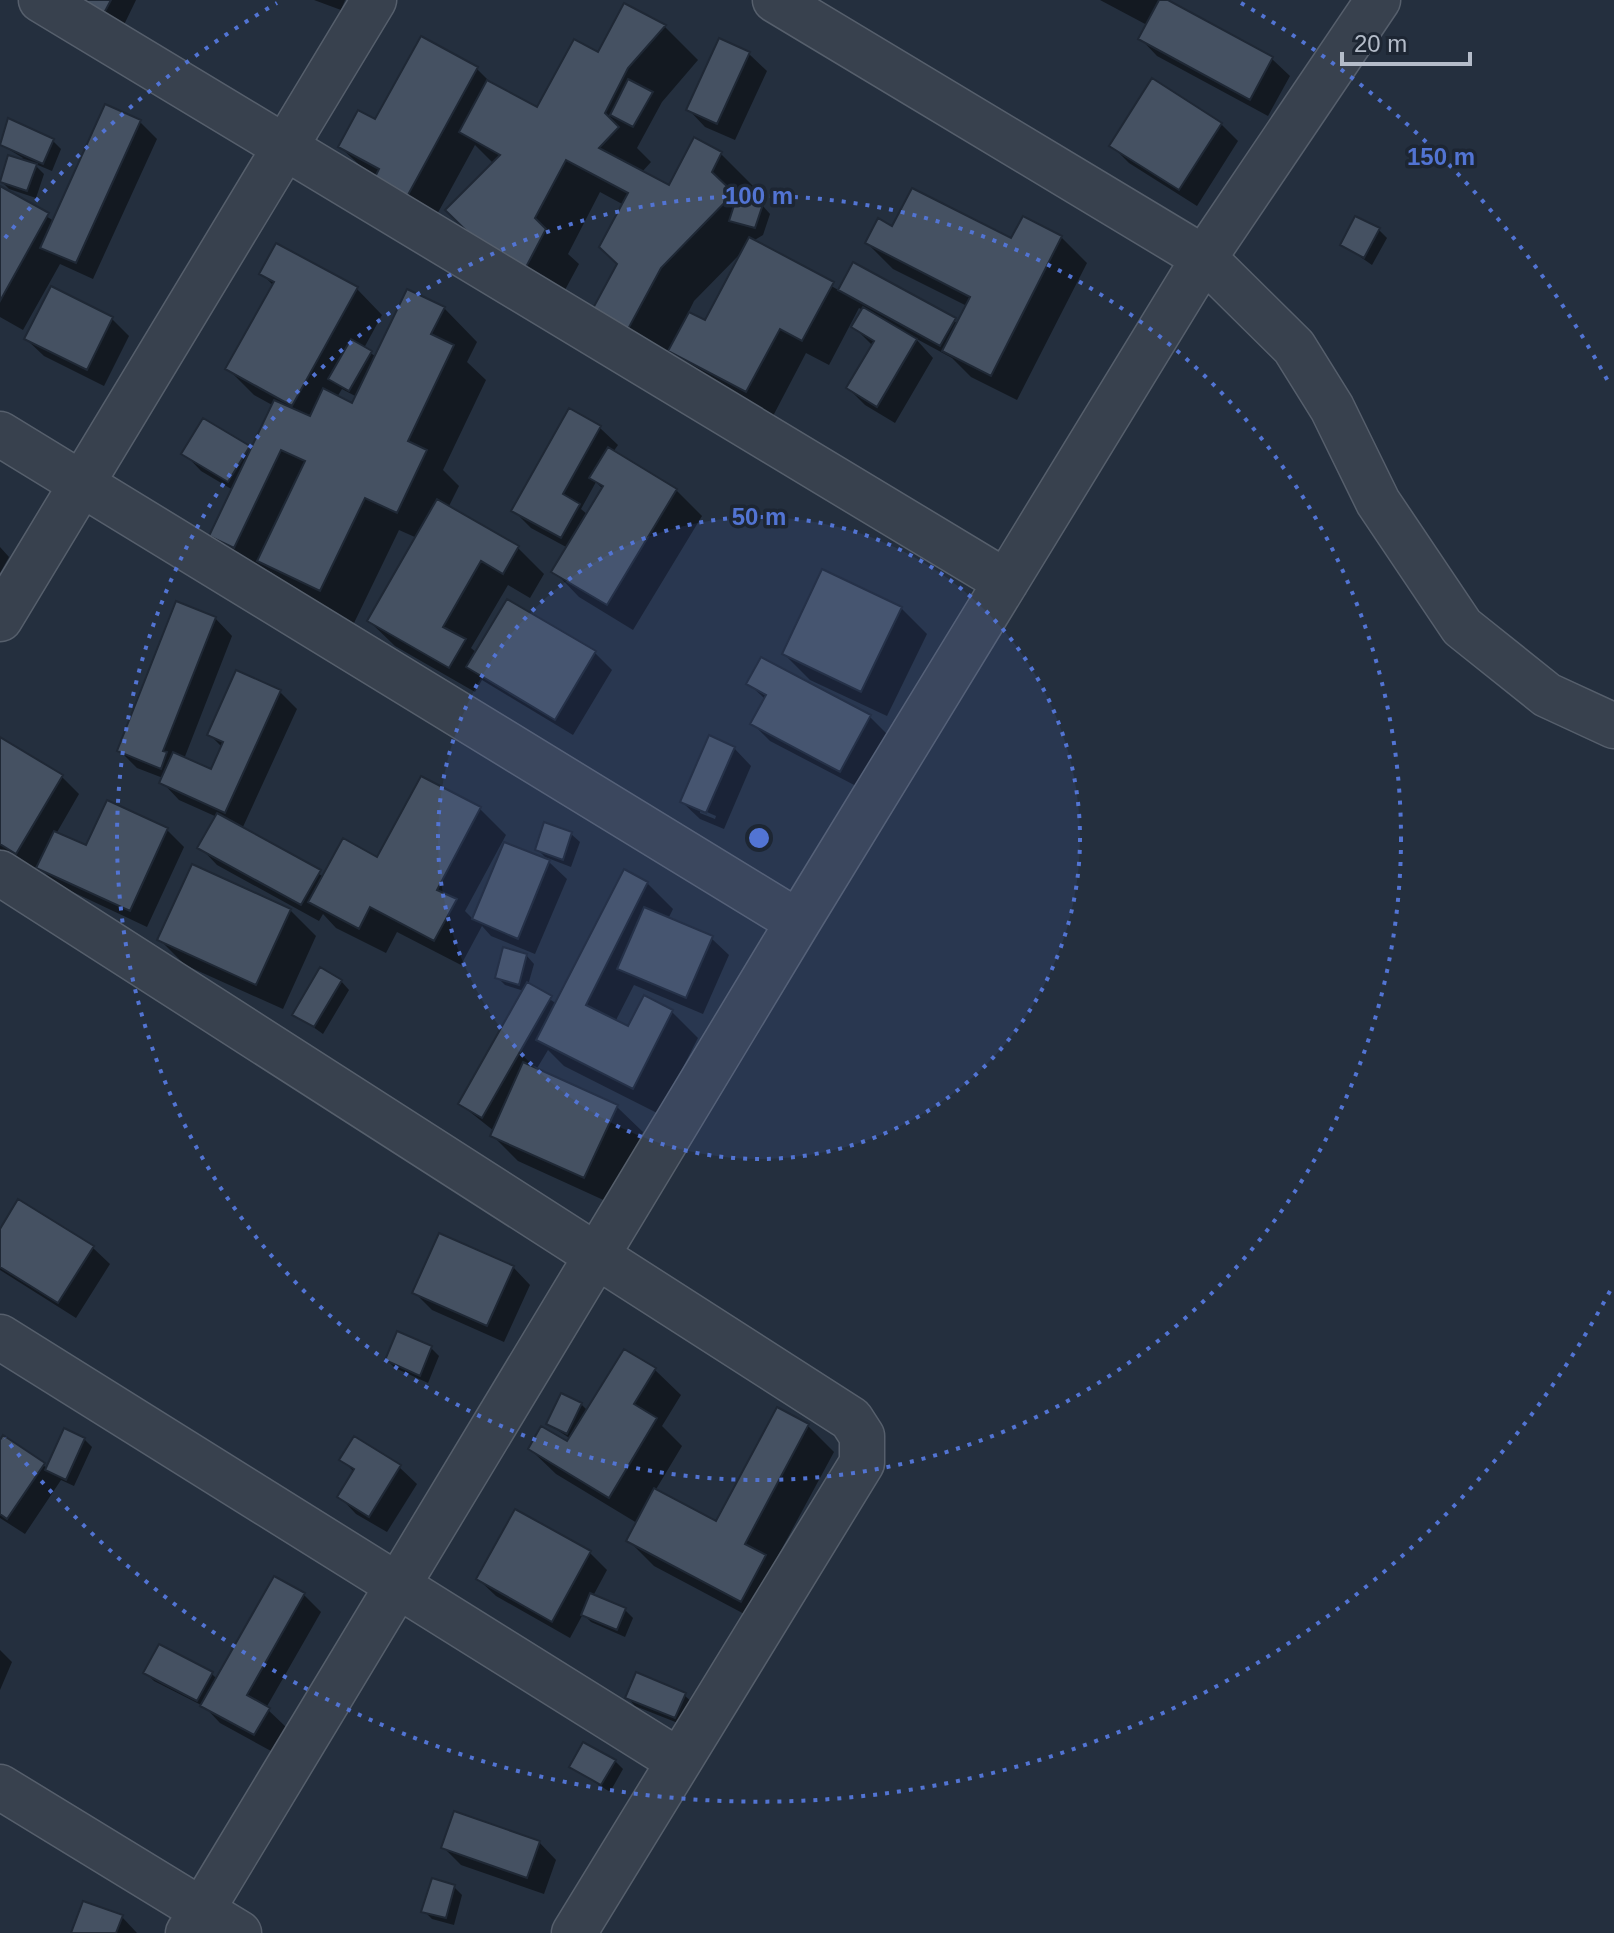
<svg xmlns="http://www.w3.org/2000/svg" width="1614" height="1933" font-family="Arial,sans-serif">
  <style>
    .shadow { fill: #0007; fill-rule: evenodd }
    .building { fill: #455162; stroke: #1f2835; stroke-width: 2 }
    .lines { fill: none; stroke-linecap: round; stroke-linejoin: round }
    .minor-casing { stroke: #565f6c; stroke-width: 47 }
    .minor { stroke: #38414e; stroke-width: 44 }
    .ring { fill: none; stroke: #5274d3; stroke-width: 4; stroke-dasharray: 4 8 }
    .centre { fill: #5274d3; stroke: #1d2633; stroke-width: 4 }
    .ring-label { font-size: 24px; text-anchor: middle; font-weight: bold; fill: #5274d3; stroke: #1d2633; stroke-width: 7; stroke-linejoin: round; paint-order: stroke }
  </style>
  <rect width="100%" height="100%" fill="#242f3e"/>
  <!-- shadow -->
  <path class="shadow" d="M79,0H136L121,31Z
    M314,0H345L341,10Z
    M1100,0H1169L1272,59L1290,76L1268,116L1157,56L1140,38L1147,25Z
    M625,6L665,27L698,60L662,102L637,148L651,162L641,173L670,188L721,154L755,188L747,201L762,205L770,214L763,235L753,241L840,291L959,323L967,306L893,269L867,243L893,228L1012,241L1061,237L1087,263L1017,400L971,377L952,358L915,338L933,358L895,423L865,405L848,388L873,346L854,327L863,310L859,308L829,365L806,353L773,416L697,376L669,348L661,363L627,345L619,264L624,205L600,192L568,254L579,264L559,301L520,280L494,164L475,145L429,229L340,147L376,122L477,69L494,86L538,110L599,55ZM742,252L706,323L688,313L694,301Z
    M720,41L749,54L767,71L735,140L705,127L688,109Z
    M9,121L53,141L61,149L52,171L33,163L44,174L36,198L9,189L1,181L23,158L0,144Z
    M139,121L157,139L93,279L60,264L23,330L0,317V188L54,221Z
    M1221,124L1238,141L1197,206L1129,163L1112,146Z
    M1379,230L1387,238L1372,265L1342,244Z
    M262,274L357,289L382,315L364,348L376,357L444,308L477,342L467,362L486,380L443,470L459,486L448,508L518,548L544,574L530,598L508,585L471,648L477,653H595L612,670L573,735L482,680L475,692L395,646L369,621L417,538L399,530L354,623L293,594L271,572L268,580L245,569L211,535L233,490L201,471L184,453L248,448L252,451L274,406L254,395L228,369L274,286ZM342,389L357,397L353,405L337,397Z
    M112,319L129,336L104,386L44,356L26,339Z
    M570,410L600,428L618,445L613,452L676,490L702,516L633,630L579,597L554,571L568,548L531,528L514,511ZM596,482L603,489L588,515L581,509Z
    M0,547L9,557L0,573Z
    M901,608L927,634L887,716L810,680L784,654Z
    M215,618L232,636L184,759L212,772L223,748L209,734L279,691L297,709L242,829L324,877L378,860L422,778L480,809L506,835L465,911L474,920L505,845L549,862L567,879L535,954L491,936L482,926L461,965L397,932L386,953L336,928L323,914L319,921L217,865L200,847L217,817L179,800L162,782L163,778L137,768L119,750Z
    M749,684L869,716L887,734L858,787L770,741L753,724L766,700Z
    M0,740L62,777L79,794L56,834L87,848L167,830L184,847L147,927L56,884L37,865L34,870L0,849Z
    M734,748L751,766L724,829L700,819L682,802ZM700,809L716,816L715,819L700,813Z
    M571,834L580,842L571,867L545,857L537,849Z
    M647,883L673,909L668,919L711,938L729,955L703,1014L634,985L615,1022L629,1029L645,998L672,1012L698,1038L659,1114L564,1066L548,1050L536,1070L617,1107L643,1132L610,1203L518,1161L492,1135L494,1131L460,1104L524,991L505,985L497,977L526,955L534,964L528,985L557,1004Z
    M290,910L316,936L283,1009L185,965L160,940Z
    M341,981L349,990L323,1034L295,1014Z
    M0,1233L92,1247L110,1264L76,1318L0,1270Z
    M513,1267L530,1285L504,1342L432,1310L415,1293Z
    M431,1348L439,1356L428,1383L395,1368L387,1360Z
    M655,1370L681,1395L662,1426L682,1446L655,1491L717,1524L808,1426L834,1452L773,1565L790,1582L767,1626L654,1566L628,1540L637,1523L556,1474L530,1449L568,1444L571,1439L548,1424L581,1404L588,1411Z
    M84,1439L92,1447L74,1486L61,1480L25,1534L0,1518V1444L48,1468Z
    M342,1459L399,1467L417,1484L387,1532L356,1514L339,1496L354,1472Z
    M590,1553L607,1570L593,1596L625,1610L633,1618L625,1637L591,1622L583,1614L570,1638L496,1596L478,1579Z
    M304,1595L321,1612L266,1708L286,1727L271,1751L220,1723L205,1707L154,1681L146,1673L212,1674L217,1679Z
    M0,1650L12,1662L0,1690Z
    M684,1695L693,1703L683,1725L635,1706L627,1697Z
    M615,1761L623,1769L610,1792L571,1767Z
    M539,1842L556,1860L544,1894L461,1865L444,1848Z
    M454,1887L462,1895L454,1925L432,1919L424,1911Z
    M122,1917L137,1933H73Z"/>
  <!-- building -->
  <path class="building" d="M77,0H111L103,15Z
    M1159,0H1168L1273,57L1250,100L1138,39Z
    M624,3L666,25L628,68L605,113L619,127L599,148L669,185L694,137L722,152L712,172L734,193L661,268L627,331L591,312L617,264L599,247L628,193L566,160L535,218L546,229L525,269L483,247L445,210L500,155L459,132L487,80L537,107L574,39L598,52Z
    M421,36L478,67L403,204L370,187L379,169L338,147L358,110L375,119Z
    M719,38L750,52L717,124L686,110Z
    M1152,78L1222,123L1179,190L1109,146Z
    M628,79L653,92L633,127L610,115Z
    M105,104L141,120L76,263L40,248Z
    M8,118L54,139L43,164L0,145Z
    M8,155L37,164L27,191L0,182Z
    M0,186L49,213L0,301Z
    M912,188L1011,238L1023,216L1062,236L991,376L942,351L970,297L865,243L878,218L892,226Z
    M737,196L763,204L755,228L729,221Z
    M1355,216L1380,228L1364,258L1340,245Z
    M749,237L834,282L802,341L780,329L746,392L668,351L689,312L705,320Z
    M276,243L358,287L292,406L225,369L274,282L259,274Z
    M853,262L956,318L940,346L838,290Z
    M51,286L113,317L87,370L24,339Z
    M407,289L445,307L431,334L454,345L408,441L427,450L397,513L365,498L320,591L257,561L305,461L281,450L234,548L209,536L274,400L310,416L323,388L352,403Z
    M863,307L917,339L877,407L846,388L874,341L851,327Z
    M351,339L372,351L349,391L328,379Z
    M569,408L601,426L563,494L580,504L561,538L511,511Z
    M203,418L250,446L228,482L181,454Z
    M608,447L677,489L607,605L551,572L603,486L589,478Z
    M437,499L519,546L503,574L481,561L443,627L466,639L449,668L367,621Z
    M822,569L902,607L861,692L782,654Z
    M507,599L596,651L555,720L466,667Z
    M176,601L216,617L163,751L167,752L161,769L117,751Z
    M761,657L871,715L840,772L750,724L766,695L746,684Z
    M236,670L281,690L225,813L159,783L173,752L211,769L223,742L207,735Z
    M709,735L735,747L706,813L680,802Z
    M0,737L63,775L16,854L0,844Z
    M421,776L481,807L437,890L457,899L434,941L370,907L359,929L308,902L343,838L377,857Z
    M107,800L168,828L130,911L36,868L54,831L86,845Z
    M217,813L321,870L301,905L197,848Z
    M544,822L572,832L563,860L535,850Z
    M504,842L550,860L518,939L472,919Z
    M192,864L291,909L256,985L157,940Z
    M624,869L648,882L586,1005L628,1026L644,995L673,1010L633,1089L536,1040Z
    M644,907L713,936L686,998L617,969Z
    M503,947L527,954L519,985L495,978Z
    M320,967L342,980L314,1027L292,1015Z
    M527,982L552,996L482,1118L458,1104Z
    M523,1062L618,1105L584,1178L490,1136Z
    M18,1199L94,1246L58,1303L0,1267V1229Z
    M439,1233L514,1266L487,1326L412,1293Z
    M397,1331L432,1346L420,1376L385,1360Z
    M624,1349L656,1368L634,1404L657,1418L609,1498L528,1449L541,1426L567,1441Z
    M561,1393L582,1403L567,1434L546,1424Z
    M777,1407L809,1424L745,1544L766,1555L741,1602L626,1541L654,1488L716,1521Z
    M64,1428L85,1438L66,1480L45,1470Z
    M3,1435L45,1463L7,1519L0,1514V1440Z
    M354,1436L401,1465L369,1517L337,1497L354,1469L339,1460Z
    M515,1509L591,1551L552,1622L476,1579Z
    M274,1576L305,1593L247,1695L270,1708L254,1735L200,1706Z
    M590,1593L626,1608L617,1630L581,1615Z
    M159,1644L213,1672L197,1701L143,1673Z
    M636,1672L686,1693L675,1718L625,1698Z
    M583,1742L616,1760L601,1785L569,1767Z
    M454,1811L540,1841L527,1878L441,1848Z
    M432,1878L455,1885L446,1918L421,1912Z
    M83,1901L123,1915L116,1933H71Z"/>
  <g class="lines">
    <defs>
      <path id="minor" d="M41,0L1006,582
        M775,0L1204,258L1294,347L1332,408L1378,502L1462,627L1547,695L1614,726
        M0,434L798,922
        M0,619L374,0
        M0,873L851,1419L862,1436V1463L574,1933
        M0,1337L677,1760
        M0,1787L239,1933
        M188,1933L798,922L1204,258L1378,0"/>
    </defs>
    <!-- minor casing -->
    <use href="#minor" class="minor-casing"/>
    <!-- minor -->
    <use href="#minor" class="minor"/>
  </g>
  <!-- distance rings -->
  <circle cx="759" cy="838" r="321" fill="#5274d3" fill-opacity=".12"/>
  <g class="ring">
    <circle cx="759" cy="838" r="321"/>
    <circle cx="759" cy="838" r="642"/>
    <path d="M1610 1291A964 964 0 0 1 5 1438M5 238A964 964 0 0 1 277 3M1241 3A964 964 0 0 1 1610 385"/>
  </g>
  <circle cx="759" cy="838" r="12" class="centre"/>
  <g class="ring-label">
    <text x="1441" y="165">150 m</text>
    <text x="759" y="204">100 m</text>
    <text x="759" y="525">50 m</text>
  </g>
  <!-- scale -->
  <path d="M1342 52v12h128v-12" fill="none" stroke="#b4bcc9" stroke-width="4"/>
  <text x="1354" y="52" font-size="24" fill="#b4bcc9" stroke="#1d2633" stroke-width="6" paint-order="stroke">20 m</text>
</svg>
